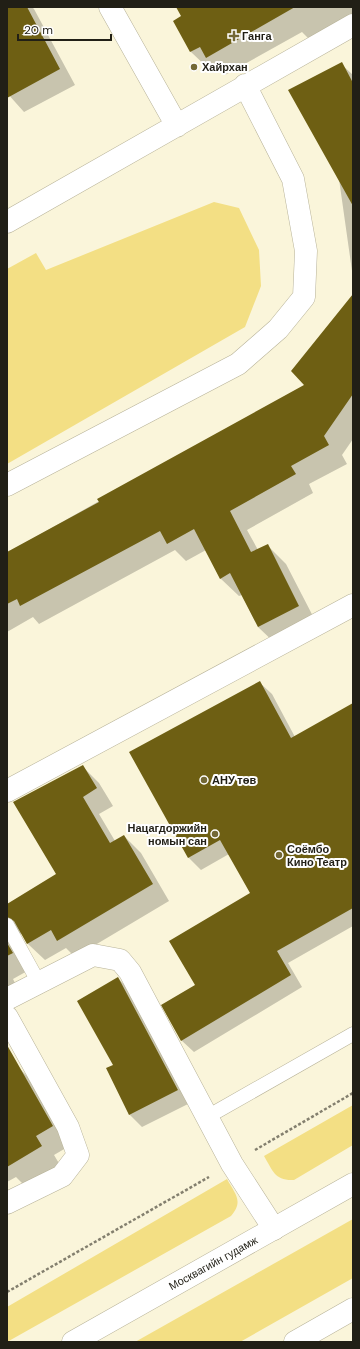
<svg xmlns="http://www.w3.org/2000/svg" width="360" height="1349" font-family="'DM Sans',sans-serif">
  <style>
    .green { fill: #f3df84 }
    .shadow { fill: #0003 }
    .building { fill: #6e5f13 }
    .lines { fill: none; stroke-linecap: round; stroke-linejoin: round }
    .service-casing { stroke: #b7b298; stroke-width: 15 }
    .minor-casing { stroke: #b7b298; stroke-width: 23 }
    .trunk-casing { stroke: #b7b298; stroke-width: 23 }
    .path { stroke: #837f6e; stroke-width: 2.5; stroke-dasharray: 3 2; stroke-linecap: butt }
    .service { stroke: #fff; stroke-width: 14 }
    .minor { stroke: #fff; stroke-width: 22 }
    .trunk { stroke: #fff; stroke-width: 22 }
    .poi-dot { fill: #736835; stroke: #fff; stroke-width: 1.5 }
    .labels { text-anchor: middle; dominant-baseline: central; stroke-width: 4; stroke-linejoin: round; paint-order: stroke }
    .poi-label { font-size: 11px; font-weight: bold; fill: #211f16; stroke: #fff; text-anchor: start }
    .street-label { font-size: 11px; fill: #211f16; stroke: #fff }
  </style>
  <rect width="100%" height="100%" fill="#faf5da"/>
  <!-- green -->
  <path class="green" d="M214,202L239,208L259,250L261,286L245,327L7,464V269L36,253L46,270Z
    M353,1105V1145L294,1180C275,1181 273,1171 264,1156Z
    M227,1179C235,1194 244,1201 231,1216L7,1342V1307Z
    M353,1219V1278L240,1342H135Z"/>
  <!-- shadow -->
  <path class="shadow" d="M7,7H32L34,9L75,85L24,112L7,93Z
    M177,7H353V20L311,41L302,32L225,75L216,66L210,70L191,52L174,21L182,17Z
    M341,64L353,75V278L339,179Z
    M353,295V439L342,455L347,464L309,484L313,493L247,530L258,550L268,546L286,564L317,624L277,645L258,627L242,595L239,596L220,578L206,550L186,561L175,550L39,624L33,617L7,632V553L305,385Z
    M259,682L272,694L295,737L353,704V926L288,963L302,987L194,1052L181,1040L196,985L251,893L229,854L201,870L188,857Z
    M82,766L99,783L113,806L99,814L115,841L124,836L141,853L169,901L75,957L66,948L45,960L28,944L22,933L20,934L16,938L29,970L13,979L19,991L7,998V905L57,875Z
    M118,978L130,991L190,1103L142,1127L129,1114L114,1065Z
    M21,1070L40,1089L71,1145L54,1155L60,1165L25,1186L16,1177L7,1182V1079Z"/>
  <!-- building -->
  <path class="building" d="M7,7H27L60,69L7,98Z
    M176,7H295L206,58L200,47L190,52L173,21L181,16Z
    M342,62L353,83V206L288,90Z
    M353,294V394L324,436L329,445L291,466L296,474L230,511L251,552L268,544L299,606L258,627L230,573L220,579L194,529L167,544L160,531L20,606L17,599L7,604V552L99,502L97,499L304,385L291,371Z
    M260,681L291,738L353,703V908L277,951L291,975L181,1041L161,1005L195,985L169,941L250,893L220,840L188,858L129,752Z
    M83,765L97,788L83,797L110,843L124,835L153,884L57,941L51,930L27,944L14,921L7,917V904L56,874L13,802Z
    M7,943L13,953L7,956Z
    M118,977L178,1090L129,1115L106,1068L113,1065L77,1001Z
    M7,1045L53,1126L36,1136L42,1146L7,1167Z"/>
  <g class="lines">
    <defs>
      <path id="service" d="M7,925L39,983
        M207,1117L353,1034"/>
      <path id="minor" d="M110,7L177,126
        M7,222L353,25
        M7,485L238,364L278,329L304,297L306,251L293,179L245,85
        M7,791L353,605
        M7,999L93,955L120,960L130,972L232,1164L274,1229
        M7,1017L68,1127L78,1155L62,1176L7,1203"/>
      <path id="trunk" d="M73,1342L353,1184
        M295,1342L353,1309"/>
    </defs>
    <!-- service casing -->
    <use href="#service" class="service-casing"/>
    <!-- minor casing -->
    <use href="#minor" class="minor-casing"/>
    <!-- trunk casing -->
    <use href="#trunk" class="trunk-casing"/>
    <!-- path -->
    <path class="path" d="M255,1150L353,1093
      M7,1292L209,1177"/>
    <!-- service -->
    <use href="#service" class="service"/>
    <!-- minor -->
    <use href="#minor" class="minor"/>
    <!-- trunk -->
    <use href="#trunk" class="trunk"/>
  </g>
  <!-- markers -->
  <g class="poi-dot">
    <path d="M232 30h4v4h4v4h-4v4h-4v-4h-4v-4h4z"/>
    <circle cx="194" cy="67" r="4"/>
    <circle cx="204" cy="780" r="4"/>
    <circle cx="215" cy="834" r="4"/>
    <circle cx="279" cy="855" r="4"/>
  </g>
  <g class="labels">
    <!-- poi labels -->
    <g class="poi-label">
      <text x="242" y="36">Ганга</text>
      <text x="202" y="67">Хайрхан</text>
      <text x="212" y="780">АНУ төв</text>
      <text x="207" y="828" text-anchor="end">Нацагдоржийн<tspan x="207" dy="13">номын сан</tspan></text>
      <text x="287" y="849">Соёмбо<tspan x="287" dy="13">Кино Театр</tspan></text>
    </g>
    <!-- street labels -->
    <g class="street-label">
      <text transform="translate(213 1263) rotate(-29)">Москвагийн гудамж</text>
    </g>
  </g>
  <!-- border -->
  <rect width="360" height="1349" fill="none" stroke="#211f16" stroke-width="16"/>
  <!-- scale -->
  <path d="M18 34v6h93v-6" fill="none" stroke="#211f16" stroke-width="2"/>
  <text x="24" y="34" font-size="12" fill="#211f16" stroke="#ffffff" stroke-width="3" paint-order="stroke">20 m</text>
</svg>
